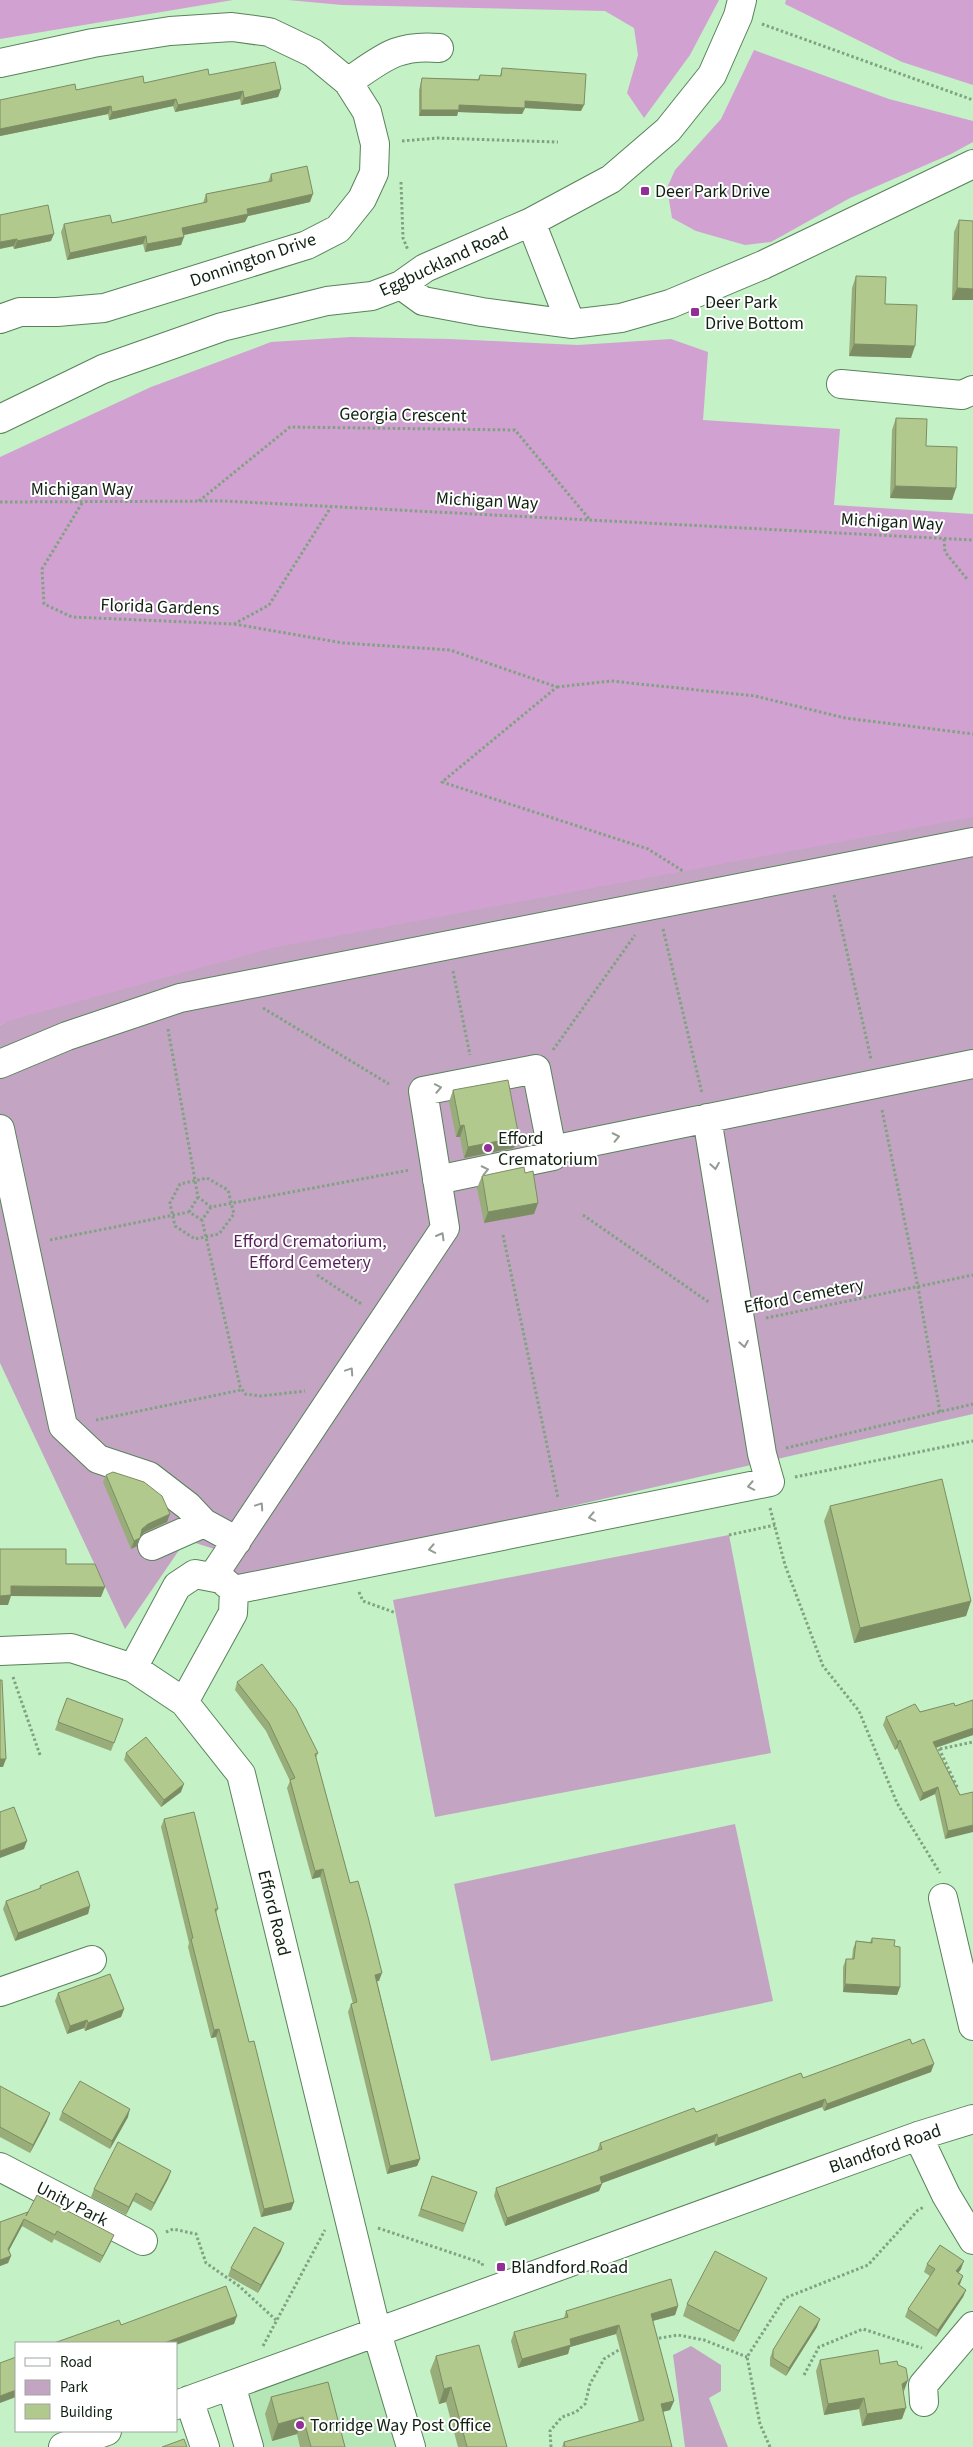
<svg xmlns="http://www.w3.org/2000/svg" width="973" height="2447" font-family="'Source Sans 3',sans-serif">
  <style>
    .built { fill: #b4e6b6 }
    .green { fill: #c3a5c3 }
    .forest { fill: #d1a2d1 }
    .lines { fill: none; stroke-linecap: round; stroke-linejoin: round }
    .minor-casing { stroke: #59825b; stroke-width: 30 }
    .path { stroke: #80a282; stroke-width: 3; stroke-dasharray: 2.5 2.5; stroke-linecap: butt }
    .minor { stroke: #fff; stroke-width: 28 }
    .wall { fill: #98ad79 }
    .shaded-wall { fill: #7c8d63 }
    .building { fill: #b1c98d; stroke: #7c8d63 }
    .oneway { stroke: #939b94 }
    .poi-dot { fill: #912f96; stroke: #fff; stroke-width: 2 }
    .labels { text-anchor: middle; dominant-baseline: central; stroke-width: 4; stroke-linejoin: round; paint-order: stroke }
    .poi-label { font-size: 18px; fill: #102011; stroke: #fff; text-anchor: start }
    .street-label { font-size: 18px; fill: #102011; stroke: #fff }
    .park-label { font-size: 18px; fill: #571f5a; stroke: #fff }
  </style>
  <rect width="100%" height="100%" fill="#c4f1c6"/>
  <!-- built -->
  <path class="built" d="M377,2333L408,2447H249L231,2385Z"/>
  <!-- green -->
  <path class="green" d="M973,810V1414L267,1576L239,1585L227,1553L186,1540L125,1629L0,1363V1025L9,1020L210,957Z
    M729,1535L771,1753L435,1817L393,1600Z
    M735,1824L773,2001L491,2061L454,1884Z
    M691,2346L721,2365V2391L709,2398L728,2447H685L673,2355Z"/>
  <!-- forest -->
  <path class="forest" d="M0,0H233L0,39Z
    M288,0H719L690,55L644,118L627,93L638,55L634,28L605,11L342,5Z
    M786,0H973V85L902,62L785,4Z
    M754,50L889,99L973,121V142L951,154L850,198L771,242L745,245L696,231L672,218L667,188L675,170L721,119Z
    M351,337L449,339L578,345L671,339L708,352L703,420L840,429L834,505L973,514V817L272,948L8,1021L0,1025V457L151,387L271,342Z"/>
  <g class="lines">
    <defs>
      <path id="minor" d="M0,63L93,43L170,31L232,27L269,32L313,53L348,82L367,112L375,144L374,173L362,199L338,229L307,245L104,308L57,312H20L0,319
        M348,82C382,59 396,44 439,48
        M531,222L571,324
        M401,285L423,301L482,312L571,324L621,318L670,304L763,265L973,164
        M841,384L962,395L973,390
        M0,419L103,369L222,327L327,301L372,296L401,285L425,268L531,222L611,179L668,130L712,75L738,16L742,0
        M0,1064L67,1036L180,998L973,842
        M0,1129L63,1426L98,1459L149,1476L188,1506L204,1523L237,1541
        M437,1180L553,1156L552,1150
        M152,1546L204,1523
        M213,1576L445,1228L423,1091L536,1069L552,1150L973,1064
        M234,1590L770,1482L762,1454L707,1118
        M0,1651L71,1648L133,1668L184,1702L241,1774L377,2333L411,2447
        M133,1668L177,1586L195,1574L221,1579L234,1590L233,1613L184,1702
        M943,1898L973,2026
        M0,1992L92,1960
        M918,2136L946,2195L973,2240
        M0,2167L143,2241
        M231,2385L249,2447
        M189,2400L205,2447
        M924,2402L923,2385L973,2326
        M176,2405L918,2136L973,2119
        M63,2447L107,2431"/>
    </defs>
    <!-- minor casing -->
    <use href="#minor" class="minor-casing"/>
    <!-- path -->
    <path class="path" d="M762,24L973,100
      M402,141L438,138L558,142
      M401,182L403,238L408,250
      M199,501L290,427L515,430L590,520
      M0,502L225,501L973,540
      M82,503L42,569L44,604L72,617L234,624L269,605L331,507
      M944,539L945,552L967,579
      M234,624L343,643L450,650L557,687L442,782L648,849L683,871
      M557,687L611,681L755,696L845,718L973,734
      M834,895L871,1059
      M663,929L702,1093
      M453,971L470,1055
      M263,1008L389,1084
      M168,1029L198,1197L211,1207L410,1170
      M553,1050L635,935
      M882,1110L918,1287L940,1412
      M207,1178L228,1190L234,1214L219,1234L195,1239L175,1226L170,1203L180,1184Z
      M211,1207L202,1220L240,1386L245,1394L261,1396L305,1391
      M189,1212L198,1197
      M583,1215L710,1303
      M503,1235L558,1498
      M50,1240L189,1212L202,1220
      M317,1275L363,1305
      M766,1318L973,1275
      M96,1420L241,1390
      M786,1448L973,1404
      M795,1477L973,1441
      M770,1508L785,1565L823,1666L859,1711L897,1803L940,1873
      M729,1535L775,1525
      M359,1592L363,1601L396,1613
      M13,1677L40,1755
      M937,1744L958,1789
      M940,1749L973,1742
      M378,2228L482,2263L483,2267
      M166,2232L173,2229L196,2234L206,2263L239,2286L276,2320
      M654,2339L678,2335L704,2340L747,2357
      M263,2346L325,2230
      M804,2375L819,2347L863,2329L922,2348
      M551,2447L550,2431L562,2417L576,2412L585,2404L590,2384L604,2359L622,2348
      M770,2447L760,2424L747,2357L785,2298L868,2265L918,2210L924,2207"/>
    <!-- minor -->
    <use href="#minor" class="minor"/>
  </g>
  <!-- wall -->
  <path class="wall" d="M502,68L581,111L525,108L522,114L458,112L457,116H419V90L422,78L478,79L480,75L500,76Z
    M209,75L281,89L278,97L241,105L240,99L175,112L173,106L109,120L108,114L0,136V100L76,90L144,83Z
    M271,174L310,202L248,216L245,222L184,235L181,245L145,252L143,244L67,260L61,232L64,224L112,223L203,203L206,194L268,182Z
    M0,215L51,241L14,249Z
    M959,220L973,300H952L954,232Z
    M856,276L885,304L911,358L849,356L852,288Z
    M896,418L926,446L956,488L952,500L890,498L892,430Z
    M453,1090L514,1148L464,1158L460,1137H456L449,1102Z
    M482,1176L538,1203L534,1214L484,1223L477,1188Z
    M106,1475L170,1514L167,1522L145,1532L140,1536L137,1546L131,1549L103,1482Z
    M830,1506L971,1601L966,1616L854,1643L824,1521Z
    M237,1682L318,1753L316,1758L350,1883L379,1981H377L420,2159L417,2166L387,2174L348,2012L351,2004H353L320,1877L312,1879L287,1788L290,1781L266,1731L235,1690Z
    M67,1698L123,1719L111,1751L55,1730Z
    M973,1700V1735L936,1748L960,1795L973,1792L945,1839L935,1794L920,1801L897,1748L895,1750L883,1725L886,1717L955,1706Z
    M126,1753L181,1792L161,1807L124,1760Z
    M164,1819L218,1909L216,1913L249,2042L294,2202L291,2210L261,2217L216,2037L211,2038L188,1947L189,1943L161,1827Z
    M40,1886L90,1906L88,1914L15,1941L3,1909L6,1901L39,1889Z
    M872,1938L894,1946L900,1987L897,1995L843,1992V1967L846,1959H852L853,1949L856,1941L870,1942Z
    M58,1993L124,2009L121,2017L85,2031L84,2028L67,2034L55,2001Z
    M912,2044L931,2072L824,2111L822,2107L715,2146L714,2142L602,2183L599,2191L505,2226L494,2196L496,2188L597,2151L600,2143Z
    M0,2086L47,2121L30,2153L0,2137Z
    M62,2112L128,2117L110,2149L59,2120Z
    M171,2171L168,2179L151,2211L133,2201L126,2215L91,2197L94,2189Z
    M432,2176L477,2192L463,2232L418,2216Z
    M28,2212L111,2242L100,2263L54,2239L52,2243L22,2226L9,2250L11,2256L8,2263L0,2266V2222Z
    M281,2251L258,2293L228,2276L231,2268Z
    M927,2264L961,2269L958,2273L963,2276L959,2285L966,2290L963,2297L936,2337L905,2317L908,2309L930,2276L924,2272Z
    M762,2289L734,2342L683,2316L687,2304Z
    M678,2306L675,2315L653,2321L674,2401L670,2410L663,2412L672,2447H562L564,2442L639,2422L616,2334L570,2347L568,2354L518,2368L511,2341L514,2332L564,2318L566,2311Z
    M817,2327L786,2376L770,2366V2358L773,2350Z
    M436,2356L507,2447H458L446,2402L439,2404L430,2371Z
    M820,2360L898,2365L904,2391L902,2419L862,2426L859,2409L824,2415L816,2371Z
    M328,2382L345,2447H300L297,2434L272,2441L265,2414L271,2397Z"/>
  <!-- shaded-wall -->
  <path class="shaded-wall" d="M281,89L278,97L241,105L244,98Z
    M243,91L240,99L175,112L178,105Z
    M176,99L173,106L109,120L112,112Z
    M525,101L584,105L581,111L525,108L522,114L458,112L457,116H419L421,110L459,105Z
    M111,106L108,114L0,136V129Z
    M313,194L310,202L248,216L245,222L179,236L182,228L247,209Z
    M54,234L51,241L14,249L17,241Z
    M146,236L143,244L67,260L70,253Z
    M184,237L181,245L145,252L147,244Z
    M17,239L14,246L0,249V242Z
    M957,288L973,289V300H952Z
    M854,344L915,346L911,358L849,356Z
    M895,486L956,488L952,500L890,498Z
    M464,1125L460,1137H456L460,1126Z
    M519,1137L514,1148L464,1158L468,1147Z
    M538,1203L534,1214L484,1223L488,1212Z
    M170,1514L167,1522L145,1532L139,1537L142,1529L148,1524Z
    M140,1538L137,1546L131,1549L134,1541Z
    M11,1586L105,1587L101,1597L11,1596L8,1605H0V1596Z
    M971,1601L966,1616L854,1643L860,1628Z
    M973,1728V1735L931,1749L933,1742Z
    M900,1740L897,1748L895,1750L898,1742Z
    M0,1759H6L3,1767H0Z
    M184,1784L181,1792L161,1807L164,1800Z
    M938,1787L935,1794L920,1801L923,1793Z
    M973,1825V1832L945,1839L948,1831Z
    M27,1841L24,1849L0,1858V1851Z
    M323,1869L320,1877L312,1879L315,1871Z
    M90,1906L88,1914L15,1941L18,1933Z
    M382,1973L379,1981L372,1982L375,1975Z
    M845,1984L900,1987L897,1995L843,1992Z
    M124,2009L121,2017L85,2031L88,2023Z
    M87,2020L84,2028L67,2034L70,2026Z
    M219,2029L216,2037L211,2038L214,2030Z
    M934,2064L931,2072L824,2111L827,2104Z
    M825,2099L822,2107L715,2146L718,2138Z
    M130,2109L128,2117L110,2149L112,2141Z
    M50,2113L47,2121L30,2153L33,2145Z
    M717,2134L714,2142L597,2185L600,2177Z
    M420,2159L417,2166L387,2174L390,2166Z
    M171,2171L168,2179L151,2211L154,2203Z
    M602,2184L599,2191L505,2226L507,2218Z
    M136,2193L133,2201L126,2215L129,2207Z
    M294,2202L291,2210L261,2217L264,2209Z
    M24,2219L22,2226L6,2256L8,2249Z
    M114,2235L111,2242L100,2263L103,2256Z
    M284,2243L281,2251L258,2293L261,2285Z
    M11,2256L8,2263L0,2266V2260Z
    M964,2261L961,2269L954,2279L956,2271Z
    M963,2276L960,2284L955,2292L958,2284Z
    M767,2278L762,2289L734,2342L739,2331Z
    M966,2290L963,2297L936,2337L938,2330Z
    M678,2306L675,2315L648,2322L651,2314Z
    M237,2316L234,2324L176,2345V2343H164Z
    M820,2319L817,2327L786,2376L789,2368Z
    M619,2325L616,2334L570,2347L568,2354L518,2368L522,2359L570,2339Z
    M908,2380L904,2391L902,2384Z
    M451,2387L446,2402L439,2404L444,2389Z
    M16,2390V2397L0,2403V2396Z
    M864,2398L859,2409L824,2415L828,2404Z
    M674,2401L670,2410L657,2413L661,2404Z
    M906,2408L902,2419L862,2426L867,2414Z
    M303,2417L297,2434L272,2441L278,2424Z"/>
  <!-- building -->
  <path class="building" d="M275,62L281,89L244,98L243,91L178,105L176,99L112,112L111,106L0,129V100L75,84L76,90L143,76L144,83L208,69L209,75Z
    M502,68L586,74L584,105L525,101V108L459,105V110H421V84L422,78L479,80L480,75L501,76Z
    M307,166L313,194L247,209L248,214L182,228L184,237L147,244L146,236L70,253L64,224L110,215L112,223L207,202L206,194L272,181L271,174Z
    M48,205L54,234L17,241V239L0,242V215Z
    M959,220L973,221V289L957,288Z
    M856,276L886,277L885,304L917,305L915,346L854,344Z
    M896,418L927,419L926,446L957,447L956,488L895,486Z
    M508,1080L519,1137L468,1147L464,1125L460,1126L453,1090Z
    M524,1167L525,1173L533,1171L538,1203L488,1212L482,1176Z
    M113,1472L144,1482L162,1496L170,1514L148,1524L142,1529L140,1538L134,1541L106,1475Z
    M942,1479L971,1601L860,1628L830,1506Z
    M0,1549H66V1564H95L105,1587L11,1586V1595L0,1596Z
    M262,1664L296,1709L318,1753L315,1754L350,1883L358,1881L368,1917L382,1973L375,1975L420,2159L390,2166L351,2004L357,2002L323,1869L315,1871L290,1780L295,1778L269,1723L237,1682Z
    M0,1680H2L6,1759H0Z
    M67,1698L123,1719L114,1743L58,1722Z
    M973,1700V1728L933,1742L960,1795L973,1792V1825L948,1831L938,1787L923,1793L900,1740L898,1742L886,1717L915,1704L920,1712L954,1703L955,1706Z
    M146,1737L184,1784L164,1800L126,1753Z
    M14,1807L27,1841L0,1851V1812Z
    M194,1812L218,1909H215L249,2042L254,2041L294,2202L264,2209L219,2029L214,2030L191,1939L193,1938L164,1819Z
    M78,1871L90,1906L18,1933L6,1901L41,1888L40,1886Z
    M872,1938L895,1940L894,1946L900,1947V1987L845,1984L846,1959H854L856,1941L872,1943Z
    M110,1974L124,2009L88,2023L87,2020L70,2026L58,1993Z
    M910,2039L912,2044L924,2039L934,2064L827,2104L825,2099L718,2138L717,2134L600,2177L602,2184L507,2218L496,2188L602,2149L600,2143L694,2108L696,2112L801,2073L803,2078Z
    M80,2081L130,2109L112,2141L62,2112Z
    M0,2086L50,2113L33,2145L0,2127Z
    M118,2142L171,2171L154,2203L136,2193L129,2207L94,2189Z
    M432,2176L477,2192L465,2224L421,2209Z
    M37,2195L114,2235L103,2256L57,2231L55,2235L24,2219L8,2249L11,2256L0,2260V2222L28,2212L26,2216Z
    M254,2227L284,2243L261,2285L231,2268Z
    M940,2245L964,2261L956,2271L963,2276L958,2284L966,2290L938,2330L908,2309L935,2269L927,2264Z
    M715,2251L767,2278L739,2331L687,2304Z
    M671,2279L678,2306L651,2314L674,2401L661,2404L672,2447H565L564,2442L644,2420L619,2325L570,2339L571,2345L522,2359L514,2332L568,2317L566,2311Z
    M226,2286L237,2316L164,2343H54L119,2320L121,2325Z
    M800,2306L820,2319L789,2368L773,2358V2350Z
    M479,2345L507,2447H467L451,2387L444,2389L436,2356Z
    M878,2350L880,2364L897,2361L898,2365L906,2368L908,2380L902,2384L906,2408L867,2414L864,2398L828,2404L820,2360Z
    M16,2357V2390L0,2396V2363Z
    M328,2382L345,2447H311L303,2417L278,2424L271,2397Z
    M184,2439L187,2447H162Z"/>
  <!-- one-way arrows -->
  <defs><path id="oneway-chevron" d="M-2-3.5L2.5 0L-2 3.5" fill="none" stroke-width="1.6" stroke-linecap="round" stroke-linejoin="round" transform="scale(1.25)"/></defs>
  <g class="oneway">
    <use href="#oneway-chevron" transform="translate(438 1088) rotate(-11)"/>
    <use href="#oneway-chevron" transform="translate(616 1137) rotate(-12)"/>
    <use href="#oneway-chevron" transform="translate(715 1166) rotate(81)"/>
    <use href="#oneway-chevron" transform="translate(485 1170) rotate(-12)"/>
    <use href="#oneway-chevron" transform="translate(441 1236) rotate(-60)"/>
    <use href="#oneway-chevron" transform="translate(744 1344) rotate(80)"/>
    <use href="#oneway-chevron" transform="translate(350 1371) rotate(-56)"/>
    <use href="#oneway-chevron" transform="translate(751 1486) rotate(169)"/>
    <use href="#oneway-chevron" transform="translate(260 1506) rotate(-56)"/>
    <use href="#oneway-chevron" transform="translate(592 1517) rotate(169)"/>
    <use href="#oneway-chevron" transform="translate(432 1549) rotate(169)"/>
  </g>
  <!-- markers -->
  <g class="poi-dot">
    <rect x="640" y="186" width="10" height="10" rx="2.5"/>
    <rect x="690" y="307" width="10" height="10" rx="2.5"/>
    <circle cx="488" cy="1148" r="5"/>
    <rect x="496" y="2262" width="10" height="10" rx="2.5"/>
    <circle cx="300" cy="2425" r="5"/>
  </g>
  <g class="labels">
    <!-- poi labels -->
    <g class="poi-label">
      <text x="655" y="191">Deer Park Drive</text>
      <text x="705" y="302">Deer Park<tspan x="705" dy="21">Drive Bottom</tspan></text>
      <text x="498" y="1138">Efford<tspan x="498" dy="21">Crematorium</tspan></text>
      <text x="511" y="2267">Blandford Road</text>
      <text x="310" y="2425">Torridge Way Post Office</text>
    </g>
    <!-- street labels -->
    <g class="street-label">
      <text transform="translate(253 260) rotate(-19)">Donnington Drive</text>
      <text transform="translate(444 262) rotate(-25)">Eggbuckland Road</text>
      <text transform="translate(403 415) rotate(1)">Georgia Crescent</text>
      <text x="82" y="489">Michigan Way</text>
      <text transform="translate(487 501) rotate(3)">Michigan Way</text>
      <text transform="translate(892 522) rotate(3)">Michigan Way</text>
      <text transform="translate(160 607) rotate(2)">Florida Gardens</text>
      <text transform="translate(804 1296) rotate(-11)">Efford Cemetery</text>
      <text transform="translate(274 1913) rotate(76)">Efford Road</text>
      <text transform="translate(885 2149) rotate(-19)">Blandford Road</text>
      <text transform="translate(72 2204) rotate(27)">Unity Park</text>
    </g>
    <!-- park labels -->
    <g class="park-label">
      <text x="310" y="1241">Efford Crematorium,<tspan x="310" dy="21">Efford Cemetery</tspan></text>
    </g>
  </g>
  <!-- legend -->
  <rect x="15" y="2342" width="162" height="90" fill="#ffffff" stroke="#9fa6a0"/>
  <rect x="25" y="2358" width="25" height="8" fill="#ffffff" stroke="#9fa6a0"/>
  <text x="60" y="2367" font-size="15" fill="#102011">Road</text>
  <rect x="25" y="2380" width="25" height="15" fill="#c3a5c3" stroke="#9fa6a0"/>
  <text x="60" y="2392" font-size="15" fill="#102011">Park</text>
  <rect x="25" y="2404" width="25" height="15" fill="#b1c98d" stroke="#9fa6a0"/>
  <text x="60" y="2417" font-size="15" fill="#102011">Building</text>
</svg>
